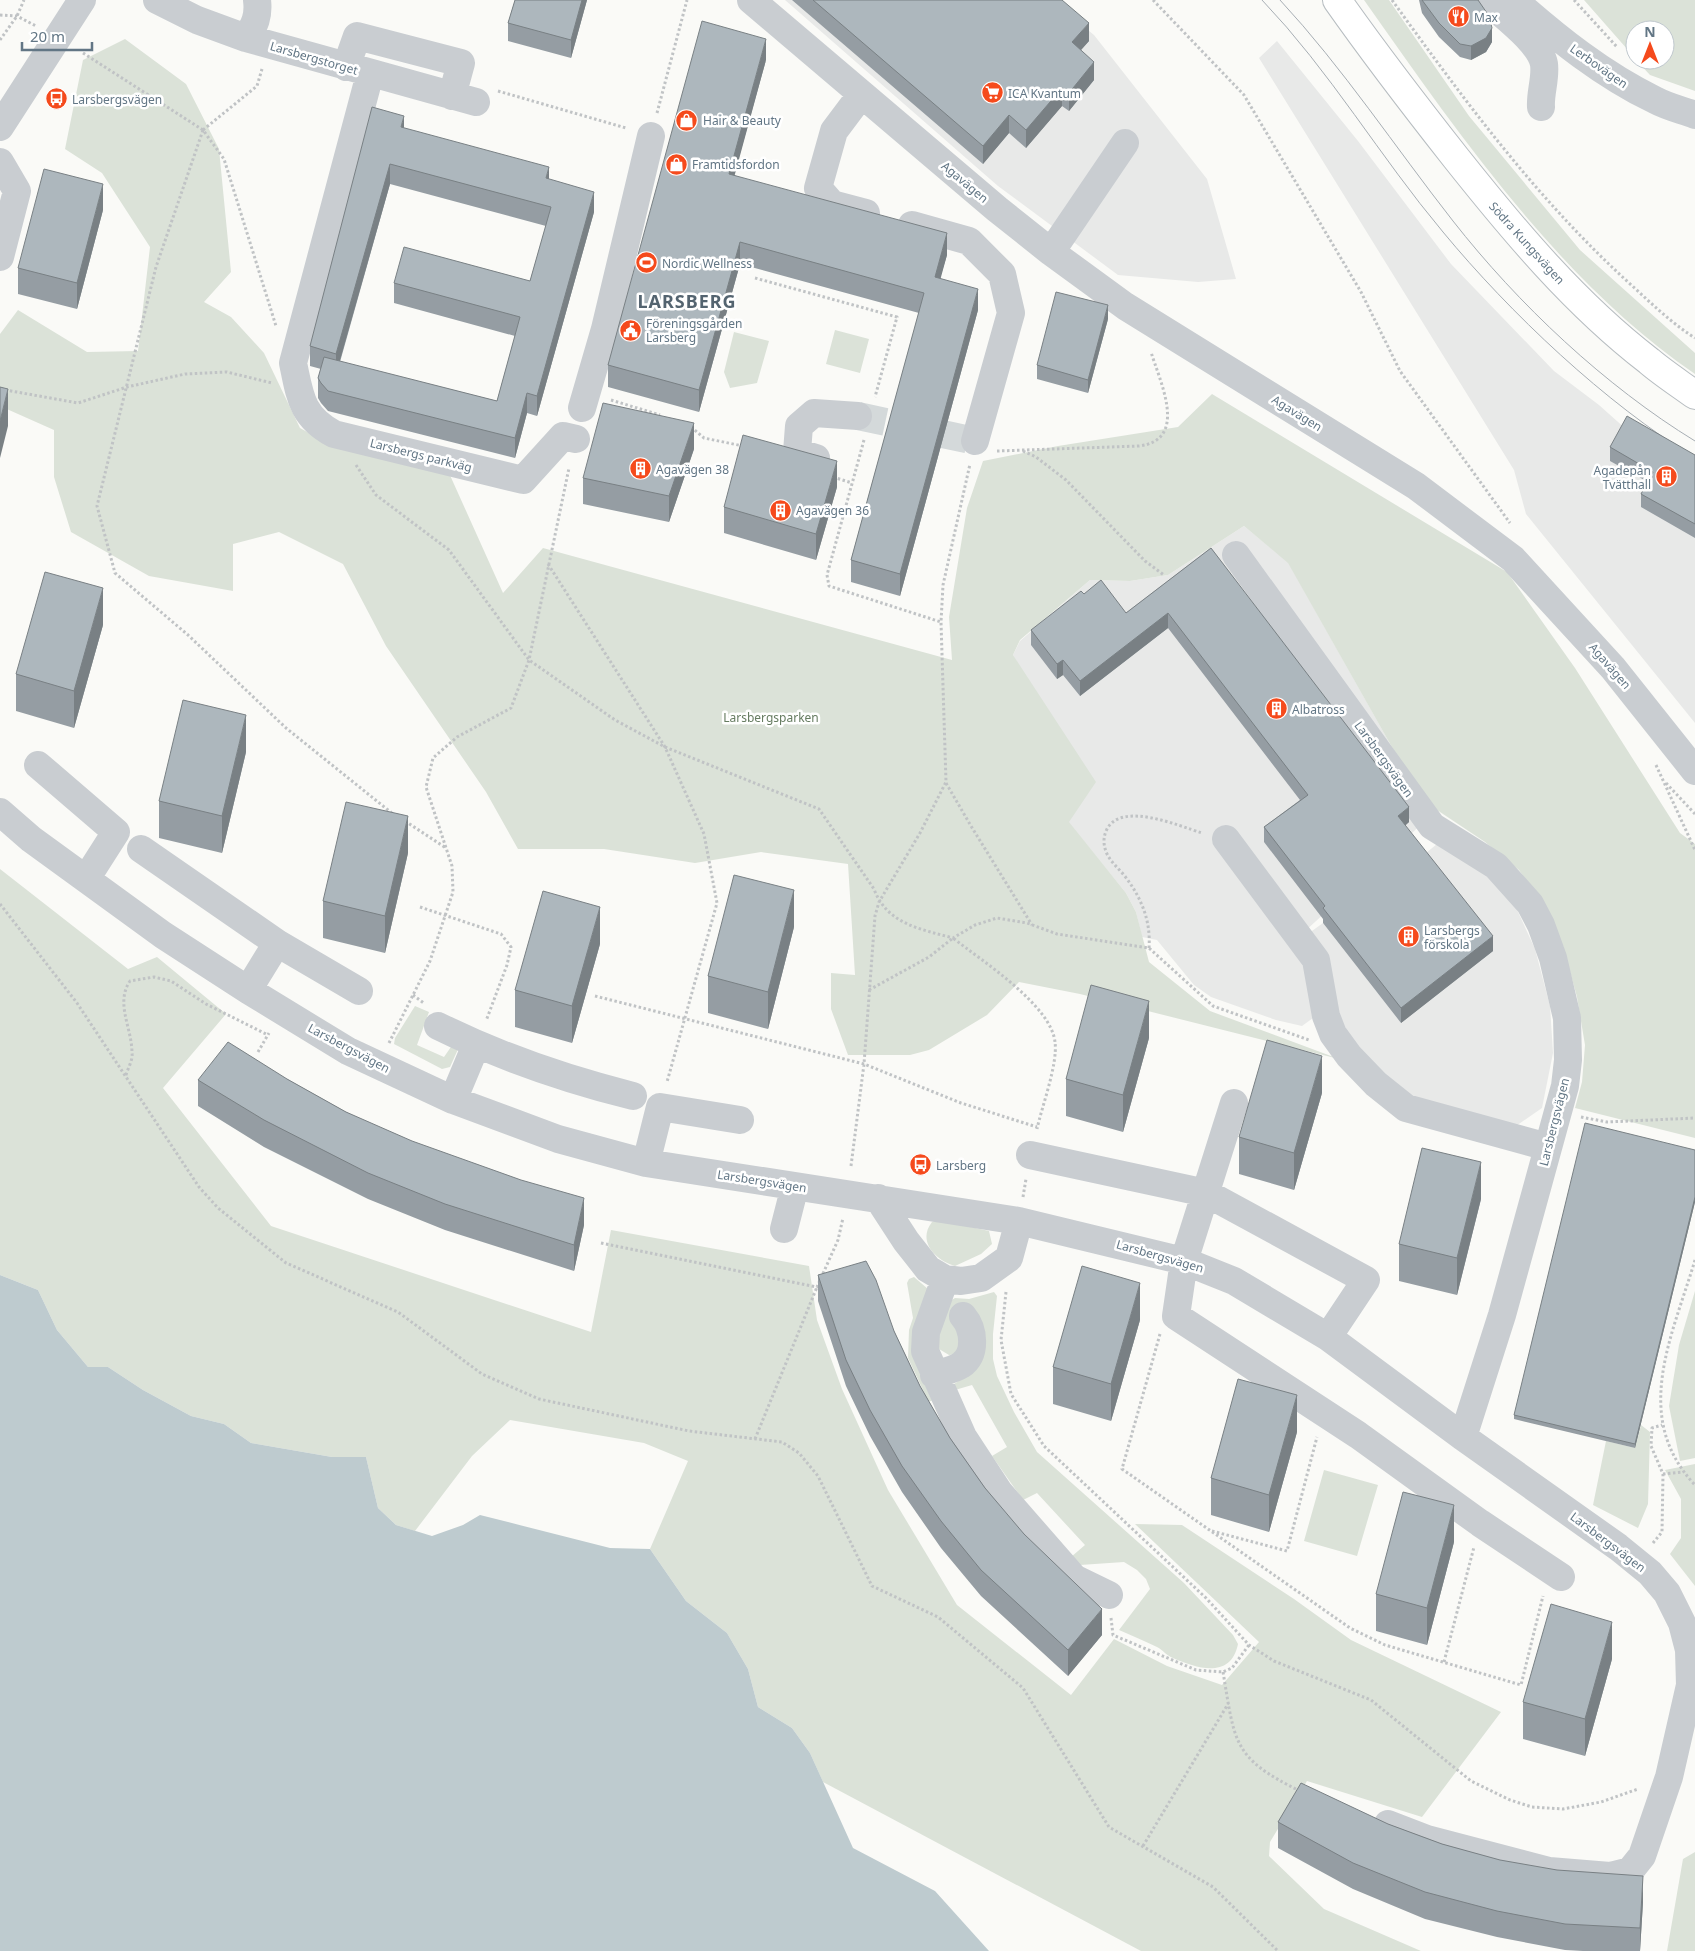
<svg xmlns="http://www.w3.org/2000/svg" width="1695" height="1951" font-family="'Noto Sans',sans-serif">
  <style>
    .built { fill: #e8e9e8 }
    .green { fill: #dbe2d8 }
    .water { fill: #becbcf }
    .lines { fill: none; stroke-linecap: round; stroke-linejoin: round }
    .minor-tunnel { stroke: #d4d9da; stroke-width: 28; stroke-dasharray: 28 14; stroke-linecap: butt }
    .major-casing { stroke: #b7bdc1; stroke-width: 30 }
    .path { stroke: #c0c3c5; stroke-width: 3; stroke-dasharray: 2.5 2.5; stroke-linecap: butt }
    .minor { stroke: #c9cdd1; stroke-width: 28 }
    .major { stroke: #fff; stroke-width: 28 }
    .tram { stroke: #a7aeb4; stroke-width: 1 }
    .wall { fill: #959da3; fill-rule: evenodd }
    .shaded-wall { fill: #798084 }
    .building { fill: #adb7bd; stroke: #798084 }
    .labels { text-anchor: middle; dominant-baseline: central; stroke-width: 5; stroke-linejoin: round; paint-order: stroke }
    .poi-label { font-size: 12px; fill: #627685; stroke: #fff; text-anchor: start }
    .street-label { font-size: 12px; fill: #627685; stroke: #fff }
    .park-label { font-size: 12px; fill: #667c61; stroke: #fff }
    .district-label { font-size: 18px; font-weight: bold; letter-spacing: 1px; fill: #546470; stroke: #fff }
  </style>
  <rect width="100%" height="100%" fill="#fafaf7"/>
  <!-- built -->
  <path class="built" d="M785,0H1051L1094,35L1207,179L1236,279L1198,282L1118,275L998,186Z
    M1277,41L1358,141L1451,264L1554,371L1599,405L1627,430L1695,468V723L1526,514L1514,470L1259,58Z
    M1244,526L1288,562L1406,772L1437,810L1303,933L1310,964L1313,1018L1302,1026L1276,1020L1211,997L1194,985L1157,940L1142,937L1136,912L1126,893L1068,822L1013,655L1020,641L1090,580L1130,581L1168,575Z
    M1437,844L1485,873L1513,901L1535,949L1550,1006L1553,1053L1542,1108L1513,1128L1409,1100L1353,1048L1305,936L1323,923L1401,1023L1420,858Z"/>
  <!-- green -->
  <path class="green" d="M1364,0H1389L1469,116L1580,250L1695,353V374C1559,281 1458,133 1364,0Z
    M1584,0H1695V91L1650,75L1636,60H1665V30H1635V58Z
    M125,39L186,84L219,149L231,272L204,302L231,317L264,353L300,428L329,444L449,473L503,593L543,548L952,660L949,617L967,508L983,461L1058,446L1178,427L1212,394L1507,572L1575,668L1680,833L1695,844V1138L1575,1108L1582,1082L1585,1045L1577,997L1563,946L1548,911L1519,870L1485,842L1437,810L1406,772L1288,563L1244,526L1168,575L1130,581L1090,580L1020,640L1013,655L1096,782L1069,822L1126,893L1136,912L1149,962L1210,1011L1339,1059L1080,994L1019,982L987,1015L929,1050L910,1055H848L831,1009V973L855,975L848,864L761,852L695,863L604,849H518L486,792L386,646L343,564L279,532L233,544V591L149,576L71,532L54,477V430L0,406V334L18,310L87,352L138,351L150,247L102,173L65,149L83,60Z
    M835,330L869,339L860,373L826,364Z
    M734,332L769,341L757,383L730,388L724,372Z
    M0,869L128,969L157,957L226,1014L163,1088L271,1226L591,1332L611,1230L809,1266L817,1320L842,1389L888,1490L957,1605L1071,1695L1114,1639L1167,1666L1222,1685L1259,1642L1135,1524L1182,1525L1294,1599L1351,1640L1501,1712L1422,1817L1307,1781L1270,1842L1269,1856L1324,1909L1421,1951H1141L823,1782L810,1753L792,1728L758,1707L748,1669L727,1633L686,1601L650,1549L688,1461L644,1443L510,1420L472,1456L415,1531L396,1525L378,1508L366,1457H332L251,1443L224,1424L191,1416L143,1390L108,1367H88L57,1330L38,1290L0,1275Z
    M415,1006L429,1012L417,1045L444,1057L453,1044L459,1047L450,1067L442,1069L394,1044L395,1038Z
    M939,1220L989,1231L992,1244L981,1254L955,1266C935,1260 917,1241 932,1222Z
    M914,1277L928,1289L914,1357L932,1401H928L908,1358L909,1330L913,1318L907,1283L909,1279Z
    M1695,1291V1458L1680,1461L1669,1406L1679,1345Z
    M994,1292L997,1296L993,1334V1359L997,1376L1014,1412L1037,1452L1184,1583L1233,1635L1238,1644C1231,1679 1198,1669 1173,1658C1167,1656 1163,1650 1157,1647C1145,1641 1132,1636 1119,1630L1150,1589L1146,1579L1137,1570L1124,1562L1080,1565L1071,1557L1085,1545L1037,1493L1023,1500L992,1456L1007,1447L972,1385L955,1390L954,1384L968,1375L964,1329L957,1354L949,1355L939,1349L938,1330L950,1301L955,1298L969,1299Z
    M1641,1425L1650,1432L1648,1504L1638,1528L1593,1505L1606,1441L1635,1448Z
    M1695,1464V1586L1670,1554L1681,1538V1499L1665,1470Z
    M1324,1470L1378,1485L1357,1556L1304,1541Z
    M1695,1852V1951H1667L1683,1859Z"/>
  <!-- water -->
  <path class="water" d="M0,1275L38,1290L57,1330L88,1367H108L143,1390L191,1416L224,1424L251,1443L332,1457H366L378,1508L396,1525L432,1536L463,1525L480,1515L610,1548L650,1549L686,1601L727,1633L748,1669L758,1707L792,1728L810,1753L853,1848L935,1891L989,1951H0Z"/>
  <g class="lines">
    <!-- minor-tunnel -->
    <path class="minor-tunnel" d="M858,416L975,441"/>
    <defs>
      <path id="major" d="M1337,0C1375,54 1415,106 1456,158C1514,231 1575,304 1649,361C1663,373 1680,384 1695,395"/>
    </defs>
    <!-- major casing -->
    <use href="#major" class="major-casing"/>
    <!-- path -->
    <path class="path" d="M1153,0L1244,95L1361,292L1400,371L1510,523
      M1392,0C1464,100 1537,199 1628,282C1650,302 1670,322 1695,338
      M1574,0L1617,47
      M0,15L17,16L36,26
      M0,40L17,16L24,0
      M83,53L203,130L224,159L276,326
      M498,91L626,128
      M657,113L687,0
      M203,130L156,267L97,506L115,573L188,635L286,728L393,814
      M203,130L257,86L262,69
      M755,278L897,317L875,397
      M0,389L78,403L127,387L185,374L227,372L272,383
      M611,400L660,415
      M691,427L704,438L743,446
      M864,440L827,575L829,586L941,622
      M997,451L1139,446C1189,440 1160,382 1151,352
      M1023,451L1036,457L1066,480L1145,561L1164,575
      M356,465L376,495L449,550L529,660L615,720L665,747L819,809L874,889C887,924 920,929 953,938L975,925L997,918L1027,923L1057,934L1149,948L1213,1006L1309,1040
      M833,477L852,483
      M548,564L665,747L704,834L717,903L667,1082
      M1656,765L1695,850
      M946,783L971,826L1032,925
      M1666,783L1695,814
      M405,821L446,848
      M0,904L77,1003L199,1187L218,1208L286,1263L398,1312L482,1374L539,1399L689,1431L782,1442L799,1453L818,1476L872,1586L938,1617L1023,1688L1109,1827L1213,1887L1278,1951
      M420,907L501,934L511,947L507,965L486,1021
      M1149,948C1151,920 1141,897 1124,875C1118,868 1111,862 1107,854C1103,845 1103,837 1107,829C1122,801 1179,826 1202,833
      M869,990L929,957L953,938C982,961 1051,1005 1055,1042C1058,1064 1042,1106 1037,1129
      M413,995L425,1004
      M595,996L864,1064L961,1103L1037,1127
      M389,1043L430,961L453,892L452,866L426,787L433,758L457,737L511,708L529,660L569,468
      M258,1052L269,1033
      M126,1075C128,1068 133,1060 132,1053C132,1028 115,1003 130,981L154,977L171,981L206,1004L268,1035
      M1581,1117L1607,1122L1695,1118
      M851,1166L864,1064L875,916L879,902L920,833L946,782L941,622L943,585L970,464
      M1023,1197L1026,1179
      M601,1243L817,1287L838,1240L843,1218
      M1695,1260C1672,1337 1631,1417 1695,1485
      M1006,1292L1001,1340L1011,1394L1044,1446L1206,1598L1249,1645L1274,1661L1371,1700L1471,1781L1510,1800L1532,1807L1563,1809L1601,1802L1638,1789
      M1160,1334L1122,1469L1350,1628L1385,1645L1521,1685L1543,1596
      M755,1439L817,1287
      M1663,1474L1683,1472
      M1212,1531L1287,1551L1317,1437
      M1653,1543L1662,1532L1663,1474L1651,1446L1652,1428L1662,1425
      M1111,1618L1113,1635L1196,1670L1223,1672L1232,1668L1249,1645
      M1444,1662L1474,1547
      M1223,1672C1235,1742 1232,1758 1300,1791
      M1143,1846L1228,1704"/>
    <!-- minor -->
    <path class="minor" d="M157,0L197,20L246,38L476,102
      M751,0L997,209L1051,252L1125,306L1416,486L1513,559L1613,668L1695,771
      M1486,0C1502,15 1540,42 1544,64C1546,78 1540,93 1541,107
      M1514,0C1557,38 1603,75 1655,100C1668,107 1682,110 1695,115
      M246,38C255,25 259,16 257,0
      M346,67L357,36L461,63L452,96
      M370,74L293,363C300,396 301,416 334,434L523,480L563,436L576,439
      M861,95L834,131L818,188L832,204L866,213
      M0,127L82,0
      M0,162L17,191L0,257
      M912,225L969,241L1002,274L1011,313L975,441
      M1051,252L1125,143
      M582,408L605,329L651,136
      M816,458L797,452L799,426L814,413L858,416
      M1236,555L1432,826L1496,866L1530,904L1541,925L1553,958L1567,1018L1568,1060L1565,1086L1502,1315L1463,1437
      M38,765L116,832L86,879
      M0,812L31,839L163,935L248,990L348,1051L453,1100L558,1139L646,1163L1019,1221L1184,1261L1234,1281L1328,1337L1463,1437L1618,1547L1650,1573L1667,1593L1682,1623L1689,1650L1690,1685L1669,1777L1642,1856L1630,1871L1610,1876L1549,1871L1427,1839L1388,1824
      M1226,839L1316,960L1326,1016L1333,1034L1349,1056L1376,1084L1406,1108L1548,1147
      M141,849L277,943L359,991
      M248,990L277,943
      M438,1026C501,1057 565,1079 633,1096
      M453,1100L476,1045
      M1234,1103L1184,1261L1176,1316L1358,1435L1480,1523L1561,1577
      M1030,1155L1206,1193L1366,1280L1328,1337
      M646,1163L660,1107L740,1120
      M878,1198L906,1241L928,1269L945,1279L961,1281L981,1278L1009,1258L1019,1221
      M784,1229L795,1186
      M945,1279L926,1332L925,1351L963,1437L999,1492L1074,1578L1109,1595
      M934,1375C943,1372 953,1370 961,1365C977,1354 974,1329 963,1316"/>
    <!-- major -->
    <use href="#major" class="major"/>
    <!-- tram -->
    <path class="tram" d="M1262,0C1330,71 1380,157 1443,232C1510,313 1605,403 1695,458
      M1280,0C1343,68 1395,147 1453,221C1518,304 1605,386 1695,441"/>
  </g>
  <!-- wall -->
  <path class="wall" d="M515,0H587L571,58L508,41V23Z
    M792,0H1062L1089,41L1081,50L1094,80L1069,111L1062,106L1026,148L1009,133L983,164Z
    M1419,0H1478L1492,42L1486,52L1471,60L1460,57L1439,37L1422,13Z
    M766,60L734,175L947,255L940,278L978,310L900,596L851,582V560L919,313L740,264L699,412L608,387V365Z
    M404,128L549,179L594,212L537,416L527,413L515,458L328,411L321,403L318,398V378L321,369L310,366V346ZM390,184L546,226L530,281L394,283V303L515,336L497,401L340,362Z
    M103,210L77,309L18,294V268Z
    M1108,319L1088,393L1037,379V365Z
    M1610,447L1695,455V538L1641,507V494L1648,482L1610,461Z
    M694,449L669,522L583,504V478Z
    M837,487L816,560L724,533V507Z
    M1211,548L1409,822L1405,826L1493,951L1401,1023L1323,923V919L1264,842V827L1300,800L1168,628L1080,696L1063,675L1057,679L1031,645V630L1084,594L1126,613Z
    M103,625L74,728L16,711V674Z
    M246,752L222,853L159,838V801Z
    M408,853L385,953L323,938V901Z
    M794,927L768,1029L708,1013V976Z
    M600,944L572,1043L515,1027V990Z
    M1149,1038L1123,1132L1066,1116V1079Z
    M287,1079L346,1112L584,1225L574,1271L445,1230L368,1199L264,1147L198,1106V1080Z
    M1322,1093L1294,1190L1239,1174V1137Z
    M1695,1150V1202L1635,1448L1514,1419V1415Z
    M1481,1199L1457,1295L1399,1281V1244Z
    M818,1275L894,1331L920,1386L950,1438L985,1488L1102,1635L1068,1676L981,1596L941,1548L902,1492L870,1436L846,1386L818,1301Z
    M1140,1320L1111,1421L1053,1404V1367Z
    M1297,1432L1269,1532L1211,1515V1478Z
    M1454,1542L1427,1645L1376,1631V1594Z
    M1612,1659L1585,1756L1523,1739V1702Z
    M1278,1822L1388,1824L1442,1844L1643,1902L1640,1951H1583L1565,1950L1497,1937L1425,1919L1353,1889L1278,1848Z"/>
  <!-- shaded-wall -->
  <path class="shaded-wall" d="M582,0H587L571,58V40Z
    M1089,23V41L1072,60V42Z
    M1492,28V42L1486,52L1471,60V46Z
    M766,39V60L729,196V174Z
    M1094,62V80L1069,111V93Z
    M1062,88V106L1026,148V130Z
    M1009,115V133L983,164V146Z
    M404,116V136L401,127Z
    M390,164V184L336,374V354Z
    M549,167V188L546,178Z
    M103,184V210L77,309V283Z
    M594,192V212L537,416V396Z
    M947,233V255L935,299V277Z
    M740,242V264L699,412V390Z
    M978,289V310L900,596V574Z
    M1108,305V319L1088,393V380Z
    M8,389V426L0,458V421Z
    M527,393V413L515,458V438Z
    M694,423V449L669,522V496Z
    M837,461V487L816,560V534Z
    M103,588V625L74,728V691Z
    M1168,613V628L1080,696V681Z
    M1063,660V675L1057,679V664Z
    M246,715V752L222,853V816Z
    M1409,807V822L1398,831V816Z
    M408,816V853L385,953V916Z
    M794,890V927L768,1029V992Z
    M600,907V944L572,1043V1006Z
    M1493,936V951L1401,1023V1008Z
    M1149,1001V1038L1123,1132V1095Z
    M1322,1056V1093L1294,1190V1153Z
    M1481,1162V1199L1457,1295V1258Z
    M1695,1197V1202L1635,1448V1444Z
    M584,1198V1225L574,1271V1245Z
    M1140,1283V1320L1111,1421V1384Z
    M1297,1395V1432L1269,1532V1495Z
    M1454,1505V1542L1427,1645V1608Z
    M1102,1609V1635L1068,1676V1650Z
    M1612,1622V1659L1585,1756V1719Z
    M1643,1876V1902L1640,1951V1928Z"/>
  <!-- building -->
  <path class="building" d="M515,0H582L571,40L508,23Z
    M813,0H1062L1089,23L1072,42L1094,62L1069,93L1062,88L1026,130L1009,115L983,146Z
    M1422,0H1478L1489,16L1492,28L1486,38L1471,46L1460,44L1439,23Z
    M702,21L766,39L729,174L947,233L935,277L978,289L900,574L851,560L924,293L740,242L699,390L608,365Z
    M372,107L404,116L401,127L549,167L546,178L594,192L537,396L527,393L515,438L328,391L321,383L318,378L324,357L497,401L520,317L394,283L404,247L530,281L551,207L390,164L336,354L310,346Z
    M44,169L103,184L77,283L18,268Z
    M1056,292L1108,305L1088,380L1037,365Z
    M0,387L8,389L0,421Z
    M603,403L694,423L669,496L583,478Z
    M1627,416L1695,455V524L1641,494L1653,472L1610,447Z
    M743,435L837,461L816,534L724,507Z
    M1211,548L1409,807L1398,816L1493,936L1401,1008L1323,908L1325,906L1264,827L1308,795L1168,613L1080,681L1063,660L1057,664L1031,630L1081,591L1084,594L1101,580L1126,613Z
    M45,572L103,588L74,691L16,674Z
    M183,700L246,715L222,816L159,801Z
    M346,802L408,816L385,916L323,901Z
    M734,875L794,890L768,992L708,976Z
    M543,891L600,907L572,1006L515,990Z
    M1091,985L1149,1001L1123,1095L1066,1079Z
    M1267,1040L1322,1056L1294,1153L1239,1137Z
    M228,1042L287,1079L346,1112L412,1141L521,1180L584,1198L574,1245L445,1204L368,1173L264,1120L198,1080Z
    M1585,1123L1695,1150V1197L1635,1444L1514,1415Z
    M1422,1148L1481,1162L1457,1258L1399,1244Z
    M866,1261L876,1280L894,1331L920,1386L950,1438L985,1488L1024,1534L1102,1609L1068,1650L981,1570L941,1521L902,1466L870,1410L846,1360L818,1275Z
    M1082,1266L1140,1283L1111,1384L1053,1367Z
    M1238,1379L1297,1395L1269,1495L1211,1478Z
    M1403,1492L1454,1505L1427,1608L1376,1594Z
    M1551,1604L1612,1622L1585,1719L1523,1702Z
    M1301,1783L1388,1824L1442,1844L1500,1860L1557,1870L1643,1876L1640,1928L1565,1924L1497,1911L1425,1892L1353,1863L1278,1822Z"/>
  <!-- icons -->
  <defs>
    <symbol id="restaurant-disc" viewBox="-11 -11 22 22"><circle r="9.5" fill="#f54a1c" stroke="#fff"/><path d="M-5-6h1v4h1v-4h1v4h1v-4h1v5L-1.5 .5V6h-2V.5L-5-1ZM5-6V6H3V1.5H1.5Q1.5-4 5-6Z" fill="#fff"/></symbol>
    <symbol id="supermarket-disc" viewBox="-11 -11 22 22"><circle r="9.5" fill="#f54a1c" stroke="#fff"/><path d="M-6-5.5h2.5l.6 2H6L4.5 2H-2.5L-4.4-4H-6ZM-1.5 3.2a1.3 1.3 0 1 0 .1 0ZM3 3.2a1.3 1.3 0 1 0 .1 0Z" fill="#fff"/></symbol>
    <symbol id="bus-disc" viewBox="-11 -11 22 22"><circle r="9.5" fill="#f54a1c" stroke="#fff"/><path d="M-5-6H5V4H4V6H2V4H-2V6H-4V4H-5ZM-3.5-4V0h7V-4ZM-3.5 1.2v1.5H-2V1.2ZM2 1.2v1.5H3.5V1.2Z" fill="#fff"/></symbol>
    <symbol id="shop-disc" viewBox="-11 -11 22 22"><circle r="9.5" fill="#f54a1c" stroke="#fff"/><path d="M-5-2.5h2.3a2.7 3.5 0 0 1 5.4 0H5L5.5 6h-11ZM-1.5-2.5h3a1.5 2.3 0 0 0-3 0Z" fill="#fff"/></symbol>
    <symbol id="stadium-disc" viewBox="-11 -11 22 22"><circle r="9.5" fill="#f54a1c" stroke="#fff"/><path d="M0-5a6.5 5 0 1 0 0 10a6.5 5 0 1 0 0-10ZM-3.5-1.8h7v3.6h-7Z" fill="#fff"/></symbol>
    <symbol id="civic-disc" viewBox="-11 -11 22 22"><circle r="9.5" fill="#f54a1c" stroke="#fff"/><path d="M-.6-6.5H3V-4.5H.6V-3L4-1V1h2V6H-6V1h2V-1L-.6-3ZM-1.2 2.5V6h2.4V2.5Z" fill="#fff"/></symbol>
    <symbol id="building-disc" viewBox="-11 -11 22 22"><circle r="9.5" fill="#f54a1c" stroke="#fff"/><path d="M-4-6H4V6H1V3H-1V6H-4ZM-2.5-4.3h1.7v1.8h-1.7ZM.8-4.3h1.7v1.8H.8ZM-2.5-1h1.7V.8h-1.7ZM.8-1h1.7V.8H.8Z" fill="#fff"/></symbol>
  </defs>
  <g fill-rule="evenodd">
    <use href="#restaurant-disc" x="1446" y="4" width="25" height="25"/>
    <use href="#supermarket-disc" x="980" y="80" width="25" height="25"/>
    <use href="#bus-disc" x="44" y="86" width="25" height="25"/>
    <use href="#shop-disc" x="674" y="108" width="25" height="25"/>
    <use href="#shop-disc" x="664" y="152" width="25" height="25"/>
    <use href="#stadium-disc" x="634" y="250" width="25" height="25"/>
    <use href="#civic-disc" x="618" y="318" width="25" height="25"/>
    <use href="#building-disc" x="628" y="456" width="25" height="25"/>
    <use href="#building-disc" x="1654" y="464" width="25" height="25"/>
    <use href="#building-disc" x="768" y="498" width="25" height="25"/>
    <use href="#building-disc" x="1264" y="696" width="25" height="25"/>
    <use href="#building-disc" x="1396" y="924" width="25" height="25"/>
    <use href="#bus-disc" x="908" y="1152" width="25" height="25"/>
  </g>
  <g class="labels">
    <!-- poi labels -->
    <g class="poi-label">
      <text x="1474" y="17">Max</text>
      <text x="1008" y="93">ICA Kvantum</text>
      <text x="72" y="99">Larsbergsvägen</text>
      <text x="703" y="120">Hair &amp; Beauty</text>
      <text x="692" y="164">Framtidsfordon</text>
      <text x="662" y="263">Nordic Wellness</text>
      <text x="646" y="323">Föreningsgården<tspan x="646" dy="14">Larsberg</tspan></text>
      <text x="656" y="469">Agavägen 38</text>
      <text x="1651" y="470" text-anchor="end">Agadepån<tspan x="1651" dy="14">Tvätthall</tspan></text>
      <text x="796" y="510">Agavägen 36</text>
      <text x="1292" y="709">Albatross</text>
      <text x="1424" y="930">Larsbergs<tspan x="1424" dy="14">förskola</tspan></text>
      <text x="936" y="1165">Larsberg</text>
    </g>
    <!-- street labels -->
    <g class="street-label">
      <text transform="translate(314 58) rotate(16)">Larsbergstorget</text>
      <text transform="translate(1599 66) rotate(35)">Lerbovägen</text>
      <text transform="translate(965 182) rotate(40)">Agavägen</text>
      <text transform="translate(1527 243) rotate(48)">Södra Kungsvägen</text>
      <text transform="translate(1297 413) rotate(32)">Agavägen</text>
      <text transform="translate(421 455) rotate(14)">Larsbergs parkväg</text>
      <text transform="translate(1610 666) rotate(49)">Agavägen</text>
      <text transform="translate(1384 759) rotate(54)">Larsbergsvägen</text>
      <text transform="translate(349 1048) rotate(28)">Larsbergsvägen</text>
      <text transform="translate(1554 1122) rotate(-76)">Larsbergsvägen</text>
      <text transform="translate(762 1181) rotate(9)">Larsbergsvägen</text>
      <text transform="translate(1160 1256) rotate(16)">Larsbergsvägen</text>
      <text transform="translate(1608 1542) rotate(37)">Larsbergsvägen</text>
    </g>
    <!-- park labels -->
    <g class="park-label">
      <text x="771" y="717">Larsbergsparken</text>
    </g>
    <!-- district labels -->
    <g class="district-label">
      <text x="687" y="301">LARSBERG</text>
    </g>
  </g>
  <!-- north arrow -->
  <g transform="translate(1650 45)"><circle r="24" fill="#ffffff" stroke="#c0c8ce"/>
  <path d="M0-4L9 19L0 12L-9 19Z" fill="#f54a1c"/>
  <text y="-8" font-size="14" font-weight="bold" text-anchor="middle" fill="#627685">N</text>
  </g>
  <!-- scale -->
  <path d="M22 42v8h70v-8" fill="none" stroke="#627685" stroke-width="2.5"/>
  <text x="30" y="42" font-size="15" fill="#627685" stroke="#ffffff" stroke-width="4" paint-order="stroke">20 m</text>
</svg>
